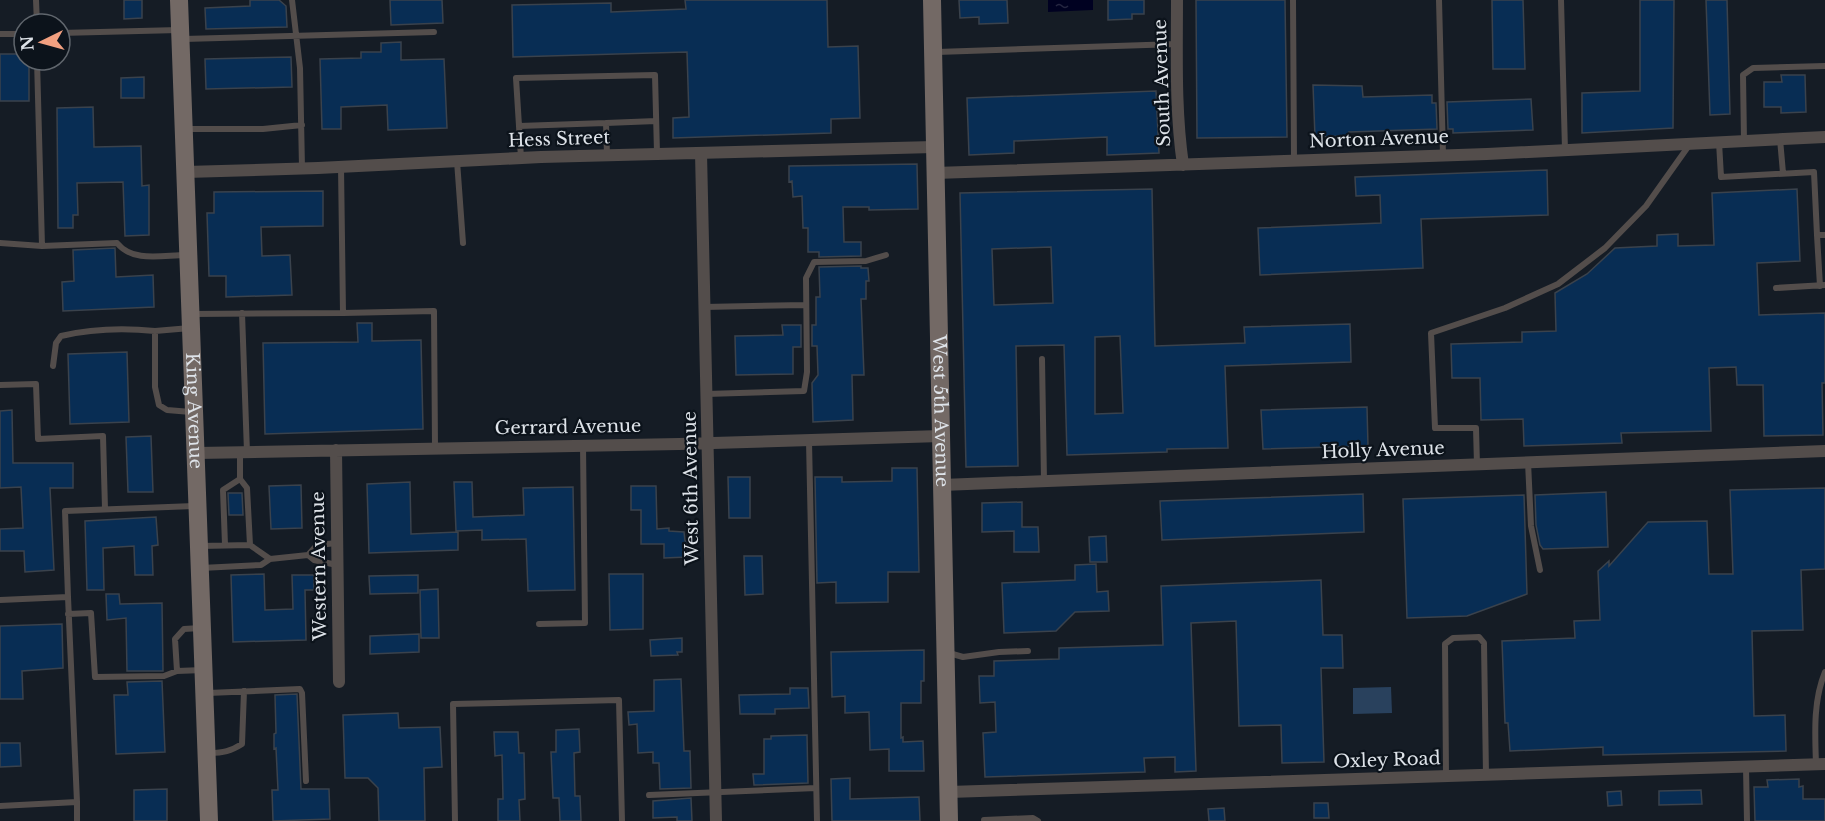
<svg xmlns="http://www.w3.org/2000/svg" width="1825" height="821" font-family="'Libre Baskerville',serif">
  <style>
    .pitch { fill: #29415d }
    .water { fill: url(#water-ripples) }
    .building { fill: #082d54; stroke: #3a424c; stroke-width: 1.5; fill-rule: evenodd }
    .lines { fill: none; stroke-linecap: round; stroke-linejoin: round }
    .lane { stroke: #534d4b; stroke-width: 6 }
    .street { stroke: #534d4b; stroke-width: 12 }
    .secondary { stroke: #736965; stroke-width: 18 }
    .labels { text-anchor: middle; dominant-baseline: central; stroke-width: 4.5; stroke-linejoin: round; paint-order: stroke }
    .street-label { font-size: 18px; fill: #dee3e9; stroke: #0c131b }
  </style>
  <defs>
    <pattern id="water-ripples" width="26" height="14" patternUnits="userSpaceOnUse" patternTransform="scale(1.5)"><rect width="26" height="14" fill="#000121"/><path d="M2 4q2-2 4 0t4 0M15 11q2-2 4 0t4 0" fill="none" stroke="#252641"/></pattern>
  </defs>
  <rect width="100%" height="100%" fill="#151c25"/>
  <!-- pitch -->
  <path class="pitch" d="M1391,687L1392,713L1353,714V688Z"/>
  <!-- water -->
  <path class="water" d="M1048,0H1093V10L1048,12Z"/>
  <!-- building -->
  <path class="building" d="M124,0H142V18L124,19Z
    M250,0H279L286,6L287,27L206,29L205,8L250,6Z
    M390,0H442L443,23L391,25Z
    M685,0H827L828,47L858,46L860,118L831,119V133L673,138V118L689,117L687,52L513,57L512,5L611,3V12L686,9Z
    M959,0H1007L1008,23L979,24V17L960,18Z
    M1108,0H1144V14H1132V19L1108,20Z
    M1196,0H1285L1287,137L1197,138Z
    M1492,0H1523L1525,69H1493Z
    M1640,0H1674L1673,128L1582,133V93L1640,91Z
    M1706,0H1727L1730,114L1710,115Z
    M401,42V60L444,59L447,128L388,130L387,105L341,107V129H322L320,59L361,58V52H381V43Z
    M0,54H24V60H29V101H0Z
    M291,57L292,87L206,89L205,59Z
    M1781,75H1805L1806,112L1781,113V107H1764V82H1782Z
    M144,77V98H121V78Z
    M1313,85L1362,86L1363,97L1432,95V103H1436L1437,129L1349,132V136L1315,137Z
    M1156,91L1159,153L1107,155V137L1014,141V153L969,155L967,98Z
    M1531,99L1533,130L1453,133V129H1448L1447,102Z
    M93,107L94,147L141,146L142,186L149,185V235L125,236L123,182L77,183L78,215H73V228H58L57,108Z
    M917,164L918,209L869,210V207H843L844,242H861V256L819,257V252H808V228H803L802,196L793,197L792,181L789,182V166Z
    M1547,170L1548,215L1421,219L1423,268L1260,275L1258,228L1381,223L1380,195L1356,196L1355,177Z
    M1152,189L1155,346L1245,343L1244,327L1350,324L1351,362L1225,366L1228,448L1167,449V452L1067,455L1064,345L1016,346L1018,466L966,467L960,193ZM1051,247L1053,303L994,305L992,249ZM1120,336L1123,413L1095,414V337Z
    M1797,189L1800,261L1757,263L1759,315L1825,313V383H1822L1823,435L1764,436L1763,385H1737L1736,367L1709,368L1711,431L1621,433L1622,443L1524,446L1523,419L1481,420L1480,378H1452L1451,344L1522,342V332L1556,331L1555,293L1587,274L1615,248L1657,246V235L1678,234V246L1714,245L1712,193Z
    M323,191V226L261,227L262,256L290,255L292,295L226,297V276H209L207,213H214V192Z
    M115,248L116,277L153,275L154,307L63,311L62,282L74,281L73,250Z
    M861,266V268H868L869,281H866V299H861L864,375H852L853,420L813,422L812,383L818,375L817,346H812V325H816V297H820L819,267Z
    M357,323H372V341L421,340L423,429L265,434L263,343L358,342Z
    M782,325H801V347H793V374L736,375L735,336L783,335Z
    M127,352L129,422L70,424L68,354Z
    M1367,407L1368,446L1263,449L1261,410Z
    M12,410L13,463H73V488H50L54,570L25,572L24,551H0V529L23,528L21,487L0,488V411Z
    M151,436L153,492H128L126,437Z
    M892,468H917L919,572H888V602L836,603V582L817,583L815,477H842V482L892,481Z
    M728,477H750V518H729Z
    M410,482L411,534L458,532V550L369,553L367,484Z
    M454,482H472L473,517L524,515L523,488L573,487L575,590L528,591L526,539L482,540V530L456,531Z
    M301,485L302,528L271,529L269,486Z
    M631,486H656L657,529L669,528V531L684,532L685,541H687V557L664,558V544H641V510H631Z
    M1825,488V569L1801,570L1803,630L1752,631L1754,716L1785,715L1786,751L1603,755V747L1510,751L1508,723H1505L1502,641L1575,638L1574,621L1600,620L1598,571L1609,561V566L1648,522L1707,521L1709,574H1733L1730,490Z
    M1606,492L1608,547L1543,549L1540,545L1536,525L1535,495Z
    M228,493H242L243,515H229Z
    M1363,494L1364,532L1162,540L1160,501Z
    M1524,495L1527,594L1467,616L1407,618L1403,499Z
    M1022,502V527H1038L1039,552H1014V531L982,532V503Z
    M156,517L158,545L152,546L153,575H135L134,546L103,548L104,590H87L85,521Z
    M1106,536L1107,562H1090L1089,537Z
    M744,556H762L763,594L745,595Z
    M1096,564L1097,592L1108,591L1109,611L1075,612L1056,631L1004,633L1002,583L1075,580V565Z
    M264,574L265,610L293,609L292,575H314V590H305L306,640L233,642L231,575Z
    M609,574H643V629L610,630Z
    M418,575V593L370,594L369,576Z
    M1321,580L1323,635H1342L1343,668H1321L1324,762L1282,763L1281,725L1239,726L1236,621L1191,623L1196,771L1175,772V757L1144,758L1145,772L985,777L983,733L996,732L995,702L980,703L979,676H994V661L1059,659V648L1163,645L1161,586Z
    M438,589L439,638H421L420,590Z
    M106,594H119L120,604L162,603L163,671H127L126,618L107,620Z
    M62,624L63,668L22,671L23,699H0V626Z
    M419,634V652L370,654V636Z
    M682,638V652H677L678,655L651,656L650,640Z
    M924,650V681H921V703H901V738L903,737V742L923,741L924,771H889V749L870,750L869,712L845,713V696L832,697L831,652Z
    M681,679L684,751H690L691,788L660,789L659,763H653V752L638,753L637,724L629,725L628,712L654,711V680Z
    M162,681L165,752L116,754L114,695H128L127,682Z
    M790,688H808L809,708L775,709V714H740L739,695L790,694Z
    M297,694L301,789H329L330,819L273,821L272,790H278L276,748L274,749V734L276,733L275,695Z
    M398,713L399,728L440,727L442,767L424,768L425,821H379L378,788L368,778H345L343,715Z
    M579,729L580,752L574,753L575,796H580L581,821H560L559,798H553L551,752H556V730Z
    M494,732H518L519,753H524L525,799L519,800L520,821H498V799H503L502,755L495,756Z
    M807,735L808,783L754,785L753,774H764V739H771V736Z
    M0,743H20L21,766L0,767Z
    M850,778V799L919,797L920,821H832L831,779Z
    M1799,779V787L1803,786V799H1825V821H1755L1754,787H1768L1767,780Z
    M167,789V821H134V790Z
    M1701,790L1702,804L1659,805V791Z
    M1621,791L1622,805L1608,806L1607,792Z
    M691,798L692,821H677V817L653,818V801Z
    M1314,803H1328L1329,818H1314Z
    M1224,808L1225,821H1209L1208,809Z"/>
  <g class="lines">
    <!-- lane -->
    <path class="lane" d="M36,0L37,24
      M292,0L300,68L302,168
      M1293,0L1294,160
      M1439,0L1443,155
      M1561,0L1565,150
      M60,33L179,30
      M0,34H24
      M184,39L434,32
      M937,52L1177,44
      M37,60L42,246
      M606,123L656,121
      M519,126L606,123L607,155
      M185,129H263L302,125
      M1780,139L1783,173
      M1744,141L1743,75L1753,68L1825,66
      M1719,142L1721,177L1814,172L1817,235H1825
      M521,158L516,78L655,75L657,153
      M457,161L463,243
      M1817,235L1820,286
      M0,243L42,246L117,243C133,263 163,255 186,255
      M1776,288L1825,285
      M704,307L805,305
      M242,313L247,452
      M343,313L434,311L435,448
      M192,314L343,313L341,167
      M190,328L155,331V387L159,405L167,410L191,412
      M1042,359L1044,481
      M53,366L56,343L61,336C91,329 125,328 155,331
      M0,385L36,384L38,439L103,436L105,509
      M706,394L804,391L807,372L806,278L814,262L866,261L886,255
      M809,441L817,821
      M1528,462L1531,526L1540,570
      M1477,465L1476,428H1435L1431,333L1505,308L1558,284L1605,248L1646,206L1690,144
      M225,545L223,490L240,479
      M250,545L270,559L308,555L317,545L337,543
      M200,546L250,545L247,488L240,479V452
      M308,555L314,560L337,565
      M201,568L261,565L270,559
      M68,597L77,802
      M0,600L68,597L65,511L194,506
      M68,614L91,613L95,677L164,676L177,671L203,670
      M539,624L585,623L583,445
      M949,653L963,657L999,652L1028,651
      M177,671L175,639L184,629L200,628
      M208,693L300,689L302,693L306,781
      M210,753C223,753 231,751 242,744L244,691
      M1816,764C1815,734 1813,701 1825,672
      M1746,767L1747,821
      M1446,776L1445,644L1453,638L1479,637L1484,643L1486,775
      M649,795L816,788
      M0,806L77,802V821
      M984,820L1033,818L1038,821
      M455,821L453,704L619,700L622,821"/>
    <!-- street -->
    <path class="street" d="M1177,0C1177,55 1175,110 1183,165
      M701,153L716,821
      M186,172L318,168L541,157L934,147
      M935,173L1487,154L1825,137
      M336,450L339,682
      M197,453L679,444L941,436
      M942,485L1825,451
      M949,792L1825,764"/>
    <!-- secondary -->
    <g class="secondary">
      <path id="s1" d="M179,0L209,821"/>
      <path id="s2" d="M932,0L949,821"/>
    </g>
  </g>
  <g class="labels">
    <!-- street labels -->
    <g class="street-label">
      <text transform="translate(1162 83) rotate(-92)">South Avenue</text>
      <text transform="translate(559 139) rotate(-2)">Hess Street</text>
      <text transform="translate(1379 139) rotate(-2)">Norton Avenue</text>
      <text stroke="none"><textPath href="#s1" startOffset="411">King Avenue</textPath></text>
      <text stroke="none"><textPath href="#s2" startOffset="411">West 5th Avenue</textPath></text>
      <text transform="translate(568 427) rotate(-1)">Gerrard Avenue</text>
      <text transform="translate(1383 450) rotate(-2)">Holly Avenue</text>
      <text transform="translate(691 488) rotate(-91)">West 6th Avenue</text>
      <text transform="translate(319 566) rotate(-91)">Western Avenue</text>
      <text transform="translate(1387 760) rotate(-2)">Oxley Road</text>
    </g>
  </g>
  <!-- north arrow -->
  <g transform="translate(42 42) rotate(265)"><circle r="28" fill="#0c131b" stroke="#60666d" stroke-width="1.5"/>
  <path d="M0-4.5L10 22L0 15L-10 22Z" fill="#f2a080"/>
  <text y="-9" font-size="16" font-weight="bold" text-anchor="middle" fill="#dee3e9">N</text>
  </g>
</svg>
